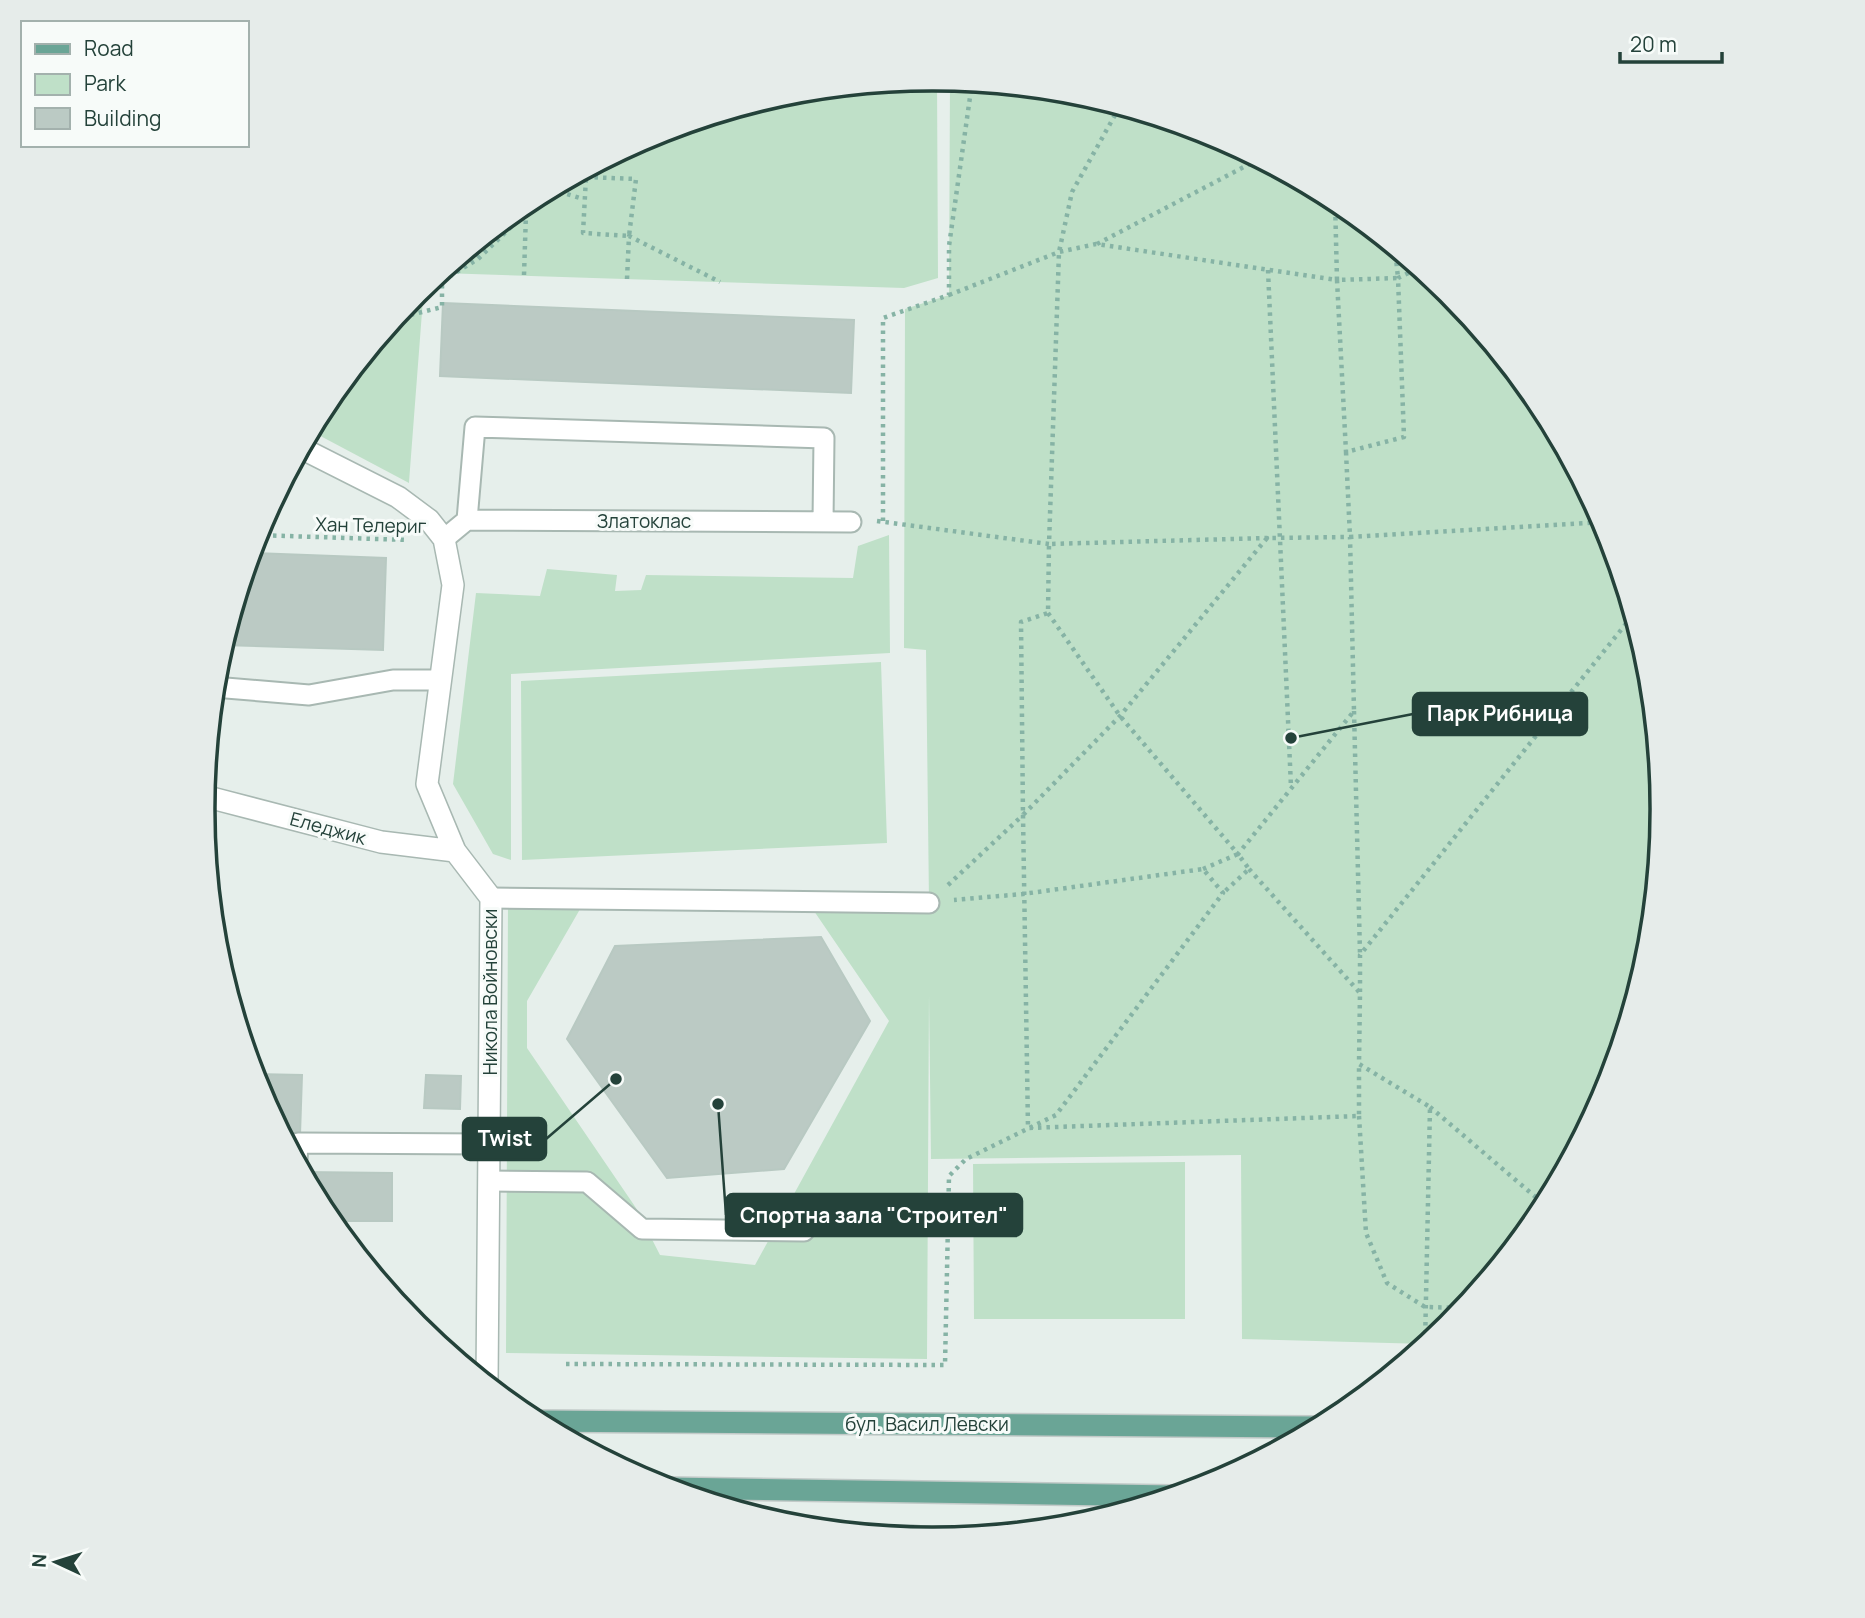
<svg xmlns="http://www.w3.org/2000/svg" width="1865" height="1618" font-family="Manrope,sans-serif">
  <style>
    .green { fill: #bfe0c8 }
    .building { fill: #bbcac4; stroke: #b8c9c2; stroke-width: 2 }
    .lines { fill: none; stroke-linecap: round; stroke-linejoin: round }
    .lane-casing { stroke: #a8b8b2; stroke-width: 23 }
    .street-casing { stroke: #a8b8b2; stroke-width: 24 }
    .primary-casing { stroke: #c2cac8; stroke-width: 24 }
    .path { stroke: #86b3a5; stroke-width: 4.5; stroke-dasharray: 3.5 5; stroke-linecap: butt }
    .lane { stroke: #fff; stroke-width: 19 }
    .street { stroke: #fff; stroke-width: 21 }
    .primary { stroke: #6aa596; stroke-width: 21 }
    .labels { text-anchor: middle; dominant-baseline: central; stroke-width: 6; stroke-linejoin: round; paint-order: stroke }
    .street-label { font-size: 19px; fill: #24423a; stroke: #f7fbf9 }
    .rim { fill: none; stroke: #24423a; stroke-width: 3.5 }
    .leader { fill: none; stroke: #24423a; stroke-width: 2.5 }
    .callout-dot { fill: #24423a; stroke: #f7fbf9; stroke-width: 2.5 }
    .callout { fill: #24423a; stroke: #24423a; stroke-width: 2.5 }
    .callout-label { font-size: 21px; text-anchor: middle; font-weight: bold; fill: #fff }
  </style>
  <rect width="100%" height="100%" fill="#e6efeb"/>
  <!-- green -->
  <path class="green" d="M937,79L938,278L904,288L441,273L527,202L653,134L790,93Z
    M950,80L1075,93L1212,134L1339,202L1449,293L1540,404L1607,530L1649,667L1663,809L1649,952L1607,1089L1539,1215L1449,1326L1426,1344L1242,1339L1241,1155L931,1159L929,995L927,1359L506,1353L508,902L583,904L527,1001V1048L636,1208L660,1255L755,1265L889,1021L814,911L929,902L926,650L904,648L905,309L949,295Z
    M424,286L409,482V483L311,431L326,403Z
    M889,535L890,653L511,674V860L493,854L453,784L476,593L540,596L547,569L617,575L615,591L641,590L646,575L853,578L858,546Z
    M881,662L887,843L522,860L521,681Z
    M1185,1162V1319H974L973,1164Z"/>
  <!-- building -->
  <path class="building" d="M443,303L854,320L851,393L440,376Z
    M251,553L386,558L383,650L223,645Z
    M821,937L870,1021L784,1169L667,1178L567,1039L615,946Z
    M254,1074L302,1075L300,1135H283Z
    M426,1075L461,1076L460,1109L424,1108Z
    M279,1128H287L286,1142Z
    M302,1172L392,1173V1221H330Z"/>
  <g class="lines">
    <defs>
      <path id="lane" d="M467,520L475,427L824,438L823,522
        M444,539L467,520L851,522
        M214,687L309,695L393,680H440
        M491,898L929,903
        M297,1161L298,1143L490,1144
        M489,1181L587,1182L642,1229L804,1231"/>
      <path id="street" d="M301,448L398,497L429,520L444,539L453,585L427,784L455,851L491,898L487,1383
        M204,796L381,842L455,851"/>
      <path id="primary" d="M536,1421L1317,1427
        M668,1488L1173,1496"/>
    </defs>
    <!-- lane casing -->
    <use href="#lane" class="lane-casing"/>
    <!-- street casing -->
    <use href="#street" class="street-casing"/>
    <!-- primary casing -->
    <use href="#primary" class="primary-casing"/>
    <!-- path -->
    <path class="path" d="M586,177L636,179L629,236L583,233Z
      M551,189L583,199
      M1335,200L1337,280L1398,278L1395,249
      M1097,244L1259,159
      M475,245L477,259
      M1268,270L1291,787
      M524,275L526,213
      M627,279L629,236L720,282
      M442,281L478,259L549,190
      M949,295L1059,252L1096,244L1337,280L1346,452L1404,437L1398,278L1419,268
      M394,319L442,307V281L439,273
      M1346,452L1350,537L1603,522
      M877,521L1049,544L1059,252L1072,192L1120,106
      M883,521V318L949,295V246L972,83
      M256,535L408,540
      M1267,538L1120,716L1023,815L1021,622L1048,613L1049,544Z
      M1048,613L1120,716L1238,854L1354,711L1350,537L1267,538
      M1354,711L1360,954
      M1023,815L1028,1128L1359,1116V1064
      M1203,869L1238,854L1249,869L1223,893
      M1249,869L1360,993L1359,1064L1430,1107L1425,1345
      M948,885L1023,815
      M1360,992V955L1633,615
      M1430,1107L1545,1205
      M1359,1116L1366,1233L1387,1283L1425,1307L1463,1308
      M566,1364L945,1365L949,1176L966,1159L1056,1115L1223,893L1203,869L1023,894L954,900
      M1043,1527V1528
      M877,1534V1526"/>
    <!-- lane -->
    <use href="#lane" class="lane"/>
    <!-- street -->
    <use href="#street" class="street"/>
    <!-- primary -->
    <use href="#primary" class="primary"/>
  </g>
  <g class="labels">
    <!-- street labels -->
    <g class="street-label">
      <text x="644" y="521">Златоклас</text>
      <text transform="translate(371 525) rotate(1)">Хан Телериг</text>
      <text transform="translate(328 828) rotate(15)">Еледжик</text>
      <text transform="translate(490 992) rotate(-90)">Никола Войновски</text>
      <text x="927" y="1424">бул. Васил Левски</text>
    </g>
  </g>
  <!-- crop -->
  <path d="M0 0H1865V1618H0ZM932 91H933A717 717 0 0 1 1650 808V810A717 717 0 0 1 933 1527H932A717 717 0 0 1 215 810V808A717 717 0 0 1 932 91Z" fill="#e6ecea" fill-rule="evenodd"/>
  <path class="rim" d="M932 91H933A717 717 0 0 1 1650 808V810A717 717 0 0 1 933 1527H932A717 717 0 0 1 215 810V808A717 717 0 0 1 932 91Z"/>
  <!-- callouts -->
  <path class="leader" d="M1291 738L1413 714M616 1079L546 1139M718 1104L726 1215"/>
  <g class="callout-dot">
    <circle cx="1291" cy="738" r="7"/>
    <circle cx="616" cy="1079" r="7"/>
    <circle cx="718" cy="1104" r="7"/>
  </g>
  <g class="callout">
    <rect x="1413" y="693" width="174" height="42" rx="7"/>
    <rect x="463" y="1118" width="83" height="42" rx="7"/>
    <rect x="726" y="1194" width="296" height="42" rx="7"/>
  </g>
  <g class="callout-label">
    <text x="1500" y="721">Парк Рибница</text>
    <text x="505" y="1146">Twist</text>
    <text x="874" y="1223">Спортна зала "Строител"</text>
  </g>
  <!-- legend -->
  <rect x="21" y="21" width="228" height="126" fill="#f7fbf9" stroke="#a3b1ad" stroke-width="2"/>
  <rect x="35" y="44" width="35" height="10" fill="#6aa596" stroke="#a3b1ad" stroke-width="2"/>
  <text x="84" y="56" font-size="21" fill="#24423a">Road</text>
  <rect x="35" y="74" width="35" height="21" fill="#bfe0c8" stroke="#a3b1ad" stroke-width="2"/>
  <text x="84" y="91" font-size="21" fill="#24423a">Park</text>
  <rect x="35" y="108" width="35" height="21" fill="#bbcac4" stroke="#a3b1ad" stroke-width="2"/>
  <text x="84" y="126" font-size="21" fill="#24423a">Building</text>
  <!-- north arrow -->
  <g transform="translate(56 1562) rotate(274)" stroke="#f7fbf9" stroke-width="5" paint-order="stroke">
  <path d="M0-5L12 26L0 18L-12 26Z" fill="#24423a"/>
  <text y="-10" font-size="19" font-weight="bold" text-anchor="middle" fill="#24423a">N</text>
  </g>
  <!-- scale -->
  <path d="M1620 52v10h102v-10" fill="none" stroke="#24423a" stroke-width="3.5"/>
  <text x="1630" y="52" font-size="21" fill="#24423a" stroke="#f7fbf9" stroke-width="5" paint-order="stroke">20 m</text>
</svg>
